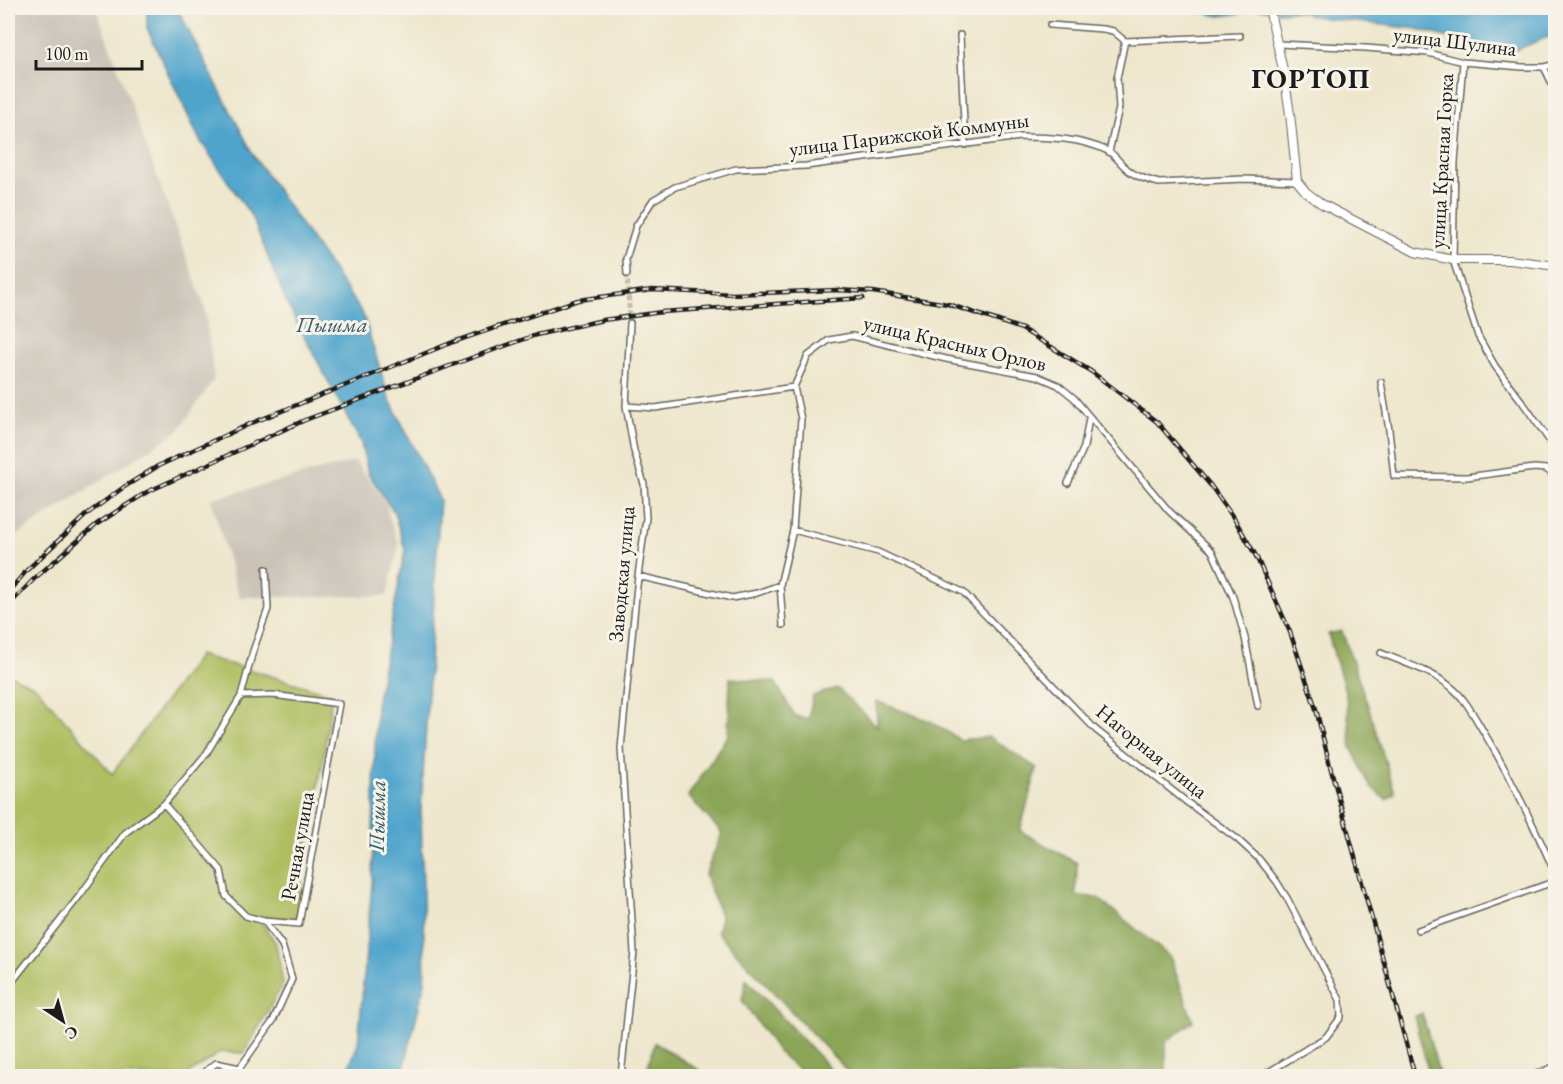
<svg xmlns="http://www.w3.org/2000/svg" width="1563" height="1084" font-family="'EB Garamond',serif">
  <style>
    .industrial { fill: #cbc3b8 }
    .green { fill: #afbe61; stroke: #666d3e; stroke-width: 1.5 }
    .forest { fill: #8ba557; stroke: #54603a; stroke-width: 1.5 }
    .water { fill: #50a4cc; stroke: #366074; stroke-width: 1.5 }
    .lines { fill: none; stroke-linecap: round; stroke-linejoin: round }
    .minor-tunnel { stroke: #c4beaa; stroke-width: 5; stroke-dasharray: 5 2.5; stroke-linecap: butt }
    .minor-casing { stroke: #66635a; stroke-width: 8 }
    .secondary-casing { stroke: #66635a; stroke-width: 10 }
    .minor { stroke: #fff; stroke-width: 5 }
    .secondary { stroke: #fff; stroke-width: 8 }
    .rail-casing { stroke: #1c1c1c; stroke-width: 4.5 }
    .rail { stroke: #f7f3e8; stroke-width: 2; stroke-dasharray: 7; stroke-linecap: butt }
    .labels { text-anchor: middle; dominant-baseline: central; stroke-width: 6; stroke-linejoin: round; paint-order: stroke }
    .street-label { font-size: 21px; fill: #1c1c1c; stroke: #f7f3e8 }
    .water-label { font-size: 22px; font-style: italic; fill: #33596b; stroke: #f7f3e8 }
    .district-label { font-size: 27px; font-weight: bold; letter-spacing: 1.5px; fill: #1c1c1c; stroke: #f7f3e8 }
  </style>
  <rect width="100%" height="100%" fill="#f7f3e8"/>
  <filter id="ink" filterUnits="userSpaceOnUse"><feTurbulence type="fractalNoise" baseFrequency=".0167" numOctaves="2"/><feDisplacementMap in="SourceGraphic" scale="12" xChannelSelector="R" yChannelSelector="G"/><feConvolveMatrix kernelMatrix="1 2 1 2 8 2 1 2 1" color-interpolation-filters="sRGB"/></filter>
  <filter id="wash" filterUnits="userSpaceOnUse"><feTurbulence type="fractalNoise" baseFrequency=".008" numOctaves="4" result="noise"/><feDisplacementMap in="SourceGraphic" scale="24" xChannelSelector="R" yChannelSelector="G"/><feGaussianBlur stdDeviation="1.35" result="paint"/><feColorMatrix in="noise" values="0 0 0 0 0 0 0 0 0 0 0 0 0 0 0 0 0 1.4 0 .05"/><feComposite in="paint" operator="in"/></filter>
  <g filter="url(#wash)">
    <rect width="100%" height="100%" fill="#eee7cd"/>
    <!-- industrial -->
    <path class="industrial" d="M8,8H96L205,308L214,379L179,430L8,541Z
      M355,461L387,504L389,517L399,544L387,596L239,597L211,499Z"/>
    <!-- green -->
    <path class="green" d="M199,655L332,694L323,761L304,860L298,919L257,917L276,943L283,984L244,1053L221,1052L185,1076H8V674L36,687L112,774Z"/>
    <!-- forest -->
    <path class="forest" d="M1342,631L1369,709L1395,793L1386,800L1370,786L1351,747L1346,694L1328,634Z
      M730,678L775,682L795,716L808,719L813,696L837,688L877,726L876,701L930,721L960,740L989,737L1037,768L1020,831L1077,863L1076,895L1098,898L1170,957L1193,1021L1166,1042V1076H852L717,932L721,918L705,875L722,833L688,796L728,735Z
      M746,979L837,1076H806L778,1052L742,1000Z
      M1422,1013L1440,1076H1430L1414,1017Z
      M655,1043L709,1076H645Z"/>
    <!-- water -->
    <path class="water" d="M147,8H177L255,158L363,314L389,398L440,500L421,808L425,982L402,1076H345L358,1044L372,883L376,706L405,550L394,512L368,473L361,443L287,304L252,217L199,139L147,28Z
      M1157,8H1254L1242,13L1220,16L1191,10Z
      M1255,8H1555V36L1545,38L1509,53L1477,46L1418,29L1324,18L1295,11L1278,12Z"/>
  </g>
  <g filter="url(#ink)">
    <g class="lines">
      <!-- minor-tunnel -->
      <path class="minor-tunnel" d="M627,274L630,323"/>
      <defs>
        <path id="minor" d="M1050,25L1103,29L1113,31L1125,41L1240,36
          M960,35L965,145
          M1278,44L1366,48L1428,53L1463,62L1522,67H1544L1556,64
          M1463,62L1455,162L1453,260L1478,336L1495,366L1523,403L1556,450
          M1544,67L1556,92
          M1109,152L1119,108L1117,78L1125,41
          M627,274L626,259L636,226L653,200L675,187L736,169L806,166L1020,137C1050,137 1080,138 1108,151C1115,155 1119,162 1125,167C1133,176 1147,180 1159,183L1243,179L1297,181
          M1381,382L1389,430L1394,476L1467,477L1534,468L1546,469L1556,477
          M626,406L655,408L794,387L808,356L829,340L852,336L946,359L1037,376L1058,385L1074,398L1169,511L1212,551L1233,597L1245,638L1258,706
          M1068,483L1084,447L1089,418
          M793,530L878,552L963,592L1096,730L1188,803L1236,838L1259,859L1277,882L1287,898L1340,1000L1341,1017L1326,1037L1262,1076
          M638,576L732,598L757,593L780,585
          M783,625L780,585L793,530L801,419L794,387
          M1381,653C1404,663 1432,671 1451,687C1465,698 1474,716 1483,731C1511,777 1534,826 1556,875
          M1556,723L1554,724L1556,735
          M164,804L221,870L226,896L246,916L264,921
          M1418,930L1556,881
          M8,987L81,894L125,833L164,804L206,754L241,696L253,651L268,609L266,569
          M200,1076L216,1063L240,1068
          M234,1076L273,1021L292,979L282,945L264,921L299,924L339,704L273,695L241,696
          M621,1076L634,952L621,748L638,576L646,518L644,484L634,451L626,406L630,323
          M1532,1076L1556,1066"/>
        <path id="secondary" d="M1269,8L1284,74L1290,114L1297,181L1306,192L1322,204L1415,252L1453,260H1510L1549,265L1556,267"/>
      </defs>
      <!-- minor casing -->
      <use href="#minor" class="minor-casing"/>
      <!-- secondary casing -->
      <use href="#secondary" class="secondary-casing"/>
      <!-- minor -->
      <use href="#minor" class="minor"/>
      <!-- secondary -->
      <use href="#secondary" class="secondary"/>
      <defs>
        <path id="rail" d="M8,592L28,569L87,514L124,487L158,466L252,423L453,342L578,300L652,290L733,294L837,290L873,292L948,304L1022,329L1092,372L1157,422L1211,486L1235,520L1256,556L1290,632L1316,709L1330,766L1415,1076
          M8,606L34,579L97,524L147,492L305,420L471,358L536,335L603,320L662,312L863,298"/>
      </defs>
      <!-- rail casing -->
      <use href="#rail" class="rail-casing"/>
      <!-- rail -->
      <use href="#rail" class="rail"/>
    </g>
  </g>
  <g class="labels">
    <!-- street labels -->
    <g class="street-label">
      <text transform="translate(1455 41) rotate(7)">улица Шулина</text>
      <text transform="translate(909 134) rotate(-7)">улица Парижской Коммуны</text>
      <text transform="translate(1441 161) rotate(-87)">улица Красная Горка</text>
      <text transform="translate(955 343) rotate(13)">улица Красных Орлов</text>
      <text transform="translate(621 574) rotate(-85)">Заводская улица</text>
      <text transform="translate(1152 751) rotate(39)">Нагорная улица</text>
      <text transform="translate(297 846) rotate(-80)">Речная улица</text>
    </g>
    <!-- water labels -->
    <g class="water-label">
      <text x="332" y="324">Пышма</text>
      <text transform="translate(377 816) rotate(-89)">Пышма</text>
    </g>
    <!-- district labels -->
    <g class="district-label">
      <text x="1311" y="78">ГОРТОП</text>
    </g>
  </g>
  <!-- margin -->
  <rect width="1563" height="1084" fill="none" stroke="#f7f3e8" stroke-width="30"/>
  <!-- north arrow -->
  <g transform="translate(63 1021) rotate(144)" stroke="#f7f3e8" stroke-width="4.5" paint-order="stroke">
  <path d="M0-4.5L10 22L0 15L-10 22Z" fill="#1c1c1c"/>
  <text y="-9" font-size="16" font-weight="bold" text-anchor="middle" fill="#1c1c1c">С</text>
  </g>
  <!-- scale -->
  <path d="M36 60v9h106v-9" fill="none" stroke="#1c1c1c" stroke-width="3"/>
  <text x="45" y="60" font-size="18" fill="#1c1c1c" stroke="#f7f3e8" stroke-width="4.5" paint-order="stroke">100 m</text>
</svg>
